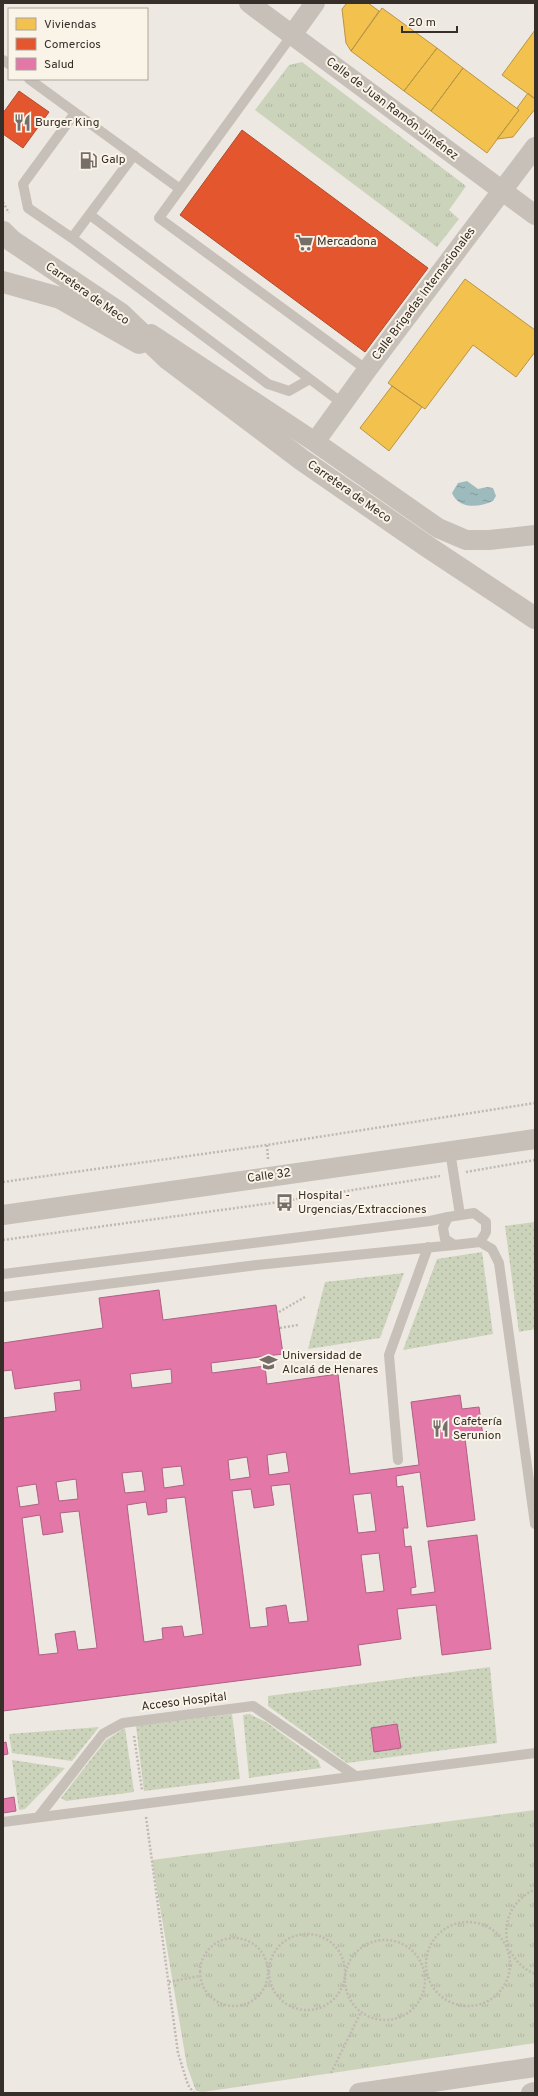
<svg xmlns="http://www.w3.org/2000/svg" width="538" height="2096" font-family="Overpass,sans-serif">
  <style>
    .grass { fill: url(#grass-dots) }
    .park { fill: url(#park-tufts) }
    .water { fill: url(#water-ripples) }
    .homes { fill: #f2c14e; stroke: #ba9543 }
    .shops { fill: #e4572e; stroke: #b04b2c }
    .health { fill: #e377a8; stroke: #af6182; fill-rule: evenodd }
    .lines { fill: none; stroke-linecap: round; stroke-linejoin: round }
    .path { stroke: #bfb9b2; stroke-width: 2.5; stroke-dasharray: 2 2; stroke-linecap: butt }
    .service { stroke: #c6c0b9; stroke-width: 10 }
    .minor { stroke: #c6c0b9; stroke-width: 20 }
    .tertiary { stroke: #c6c0b9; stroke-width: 22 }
    .labels { text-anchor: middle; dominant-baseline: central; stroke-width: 4; stroke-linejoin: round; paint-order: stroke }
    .street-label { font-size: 12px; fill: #362e28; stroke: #f9f3e8 }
    .poi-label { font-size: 12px; fill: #362e28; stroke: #f9f3e8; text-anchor: start }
  </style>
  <defs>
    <pattern id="grass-dots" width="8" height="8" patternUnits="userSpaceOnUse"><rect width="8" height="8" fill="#ccd3bb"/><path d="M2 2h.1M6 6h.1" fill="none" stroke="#b0b5a1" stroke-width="1.8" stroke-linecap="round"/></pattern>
    <pattern id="park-tufts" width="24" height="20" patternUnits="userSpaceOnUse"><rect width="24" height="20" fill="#ccd3bb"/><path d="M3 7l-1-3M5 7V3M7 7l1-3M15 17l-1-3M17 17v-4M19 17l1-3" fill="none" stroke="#b0b5a1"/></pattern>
    <pattern id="water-ripples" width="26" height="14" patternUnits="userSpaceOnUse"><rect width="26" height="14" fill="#9dbbbd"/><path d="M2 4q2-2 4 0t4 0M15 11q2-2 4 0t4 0" fill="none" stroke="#81989a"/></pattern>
  </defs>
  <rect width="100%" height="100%" fill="#ede8e1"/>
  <!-- grass -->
  <path class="grass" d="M535,1222V1329L519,1332L505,1226Z
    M482,1252L493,1334L403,1350L437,1259Z
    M404,1273L380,1338L308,1349L325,1282Z
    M490,1667L497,1743L347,1763L268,1706V1696Z
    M232,1714L240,1779L144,1791L136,1726Z
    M249,1714L266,1722L318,1760L321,1768L249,1778L243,1715Z
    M99,1727L72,1761L12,1753L9,1734Z
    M125,1728L134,1792L66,1801L61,1798L106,1740Z
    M12,1760L65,1768L25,1809L19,1810Z"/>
  <!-- park -->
  <path class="park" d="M302,62L466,186L449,210L459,219L437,247L255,110L289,65Z
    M535,1810V2043L203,2092L196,2091L187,2066L152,1860Z"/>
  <!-- water -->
  <path class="water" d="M467,481L478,489L487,487L493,488L496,496L493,501C478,508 459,509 452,493L458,483Z"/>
  <!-- homes -->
  <path class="homes" d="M347,3H368L379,11L351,51L346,43L342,9Z
    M382,8L437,48L404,91L351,51Z
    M535,30V99L502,75Z
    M437,48L463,68L431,111L404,91Z
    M463,68L519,110L487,153L431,111Z
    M528,93L535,99V109L513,137L497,139L519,110L517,108Z
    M465,279L535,330V352L516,377L473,345L425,409L388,383Z
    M392,386L422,407L389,451L360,428Z"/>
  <!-- shops -->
  <path class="shops" d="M19,91L49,112L23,148L3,134V113Z
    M242,130L428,268L365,352L180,215Z"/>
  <!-- health -->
  <path class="health" d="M159,1290L163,1320L276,1305L283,1354L211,1363L212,1373L265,1366L267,1384L338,1374L350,1474L419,1465L411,1402L460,1395L462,1409L479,1407L483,1436L465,1438L475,1520L427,1527L420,1472L396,1476L397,1487L403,1486L408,1528H403L405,1547L411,1546L416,1587L411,1588V1595L435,1592L428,1541L477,1535L491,1649L442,1655L436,1605L397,1609L401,1639L358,1645L361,1665L3,1711V1418L56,1411L54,1393L81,1390L80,1380L15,1389L12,1370L3,1371V1343L103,1328L99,1298ZM171,1369L172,1383L132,1388L130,1374ZM286,1452L289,1472L269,1475L267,1455ZM247,1457L250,1477L230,1480L228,1460ZM181,1466L184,1485L164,1488L162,1468ZM142,1471L145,1491L125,1493L122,1473ZM76,1479L78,1499L59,1501L56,1482ZM36,1484L39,1504L20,1507L17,1487ZM290,1484L308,1621L289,1623L286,1605L266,1608L268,1626L250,1628L232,1491L251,1489L254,1508L274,1505L271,1486ZM371,1493L376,1531L358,1533L353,1495ZM185,1497L203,1634L184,1637L182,1626L162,1628L163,1639L144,1642L127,1505L146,1502L148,1515L167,1512L166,1499ZM79,1511L97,1648L78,1650L75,1631L55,1634L58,1653L39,1655L22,1518L40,1515L43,1535L63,1532L60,1513ZM379,1553L384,1591L366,1593L361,1555Z
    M397,1724L401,1748L374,1752L371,1728Z
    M6,1742L8,1754L3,1755V1743Z
    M14,1797L16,1811L3,1813V1799Z"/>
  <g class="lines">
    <!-- path -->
    <path class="path" d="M3,202L9,213
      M267,1145L268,1159
      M466,1172L535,1160
      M3,1182L267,1145L535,1103
      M3,1240L272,1203L440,1176
      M279,1312L305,1297
      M280,1328L298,1325
      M134,1736L142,1790
      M146,1817L178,2053L188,2085L194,2093
      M426 1964a42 42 0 1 1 84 0a42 42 0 1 1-84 0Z
      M269 1972a38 38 0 1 1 76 0a38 38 0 1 1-76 0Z
      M200 1972a34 34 0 1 1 68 0a34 34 0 1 1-68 0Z
      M345 1980a40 40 0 1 1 80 0a40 40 0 1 1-80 0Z
      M508,1946C502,1920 512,1901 535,1889
      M510,1951C516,1961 523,1969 535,1974
      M169,1982L199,1976
      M331,2073L361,2012"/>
    <!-- service -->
    <path class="service" d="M292,35L159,218L367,370
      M3,60L9,64
      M29,79L180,189
      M75,113L23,184L28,208L72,238L268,384L289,391L310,379
      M90,215L342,403
      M72,238L134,155
      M450,1151L460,1215
      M474,1213L486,1222V1232L480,1242L454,1245L445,1239L443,1228L448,1217Z
      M480,1242L492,1249L499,1263L535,1524
      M3,1274L430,1221L448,1217
      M3,1297L257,1265L454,1245
      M398,1460L389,1355L428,1247
      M39,1816L103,1734L123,1723L253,1706L354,1775
      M3,1822L535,1753"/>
    <!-- minor -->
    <path class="minor" d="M249,3L535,215
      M292,35L315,3
      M151,334L315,442L438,528L466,540H489L535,535
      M315,442L367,370L535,147
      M3,1215L535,1139
      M359,2093L535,2067
      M531,2093L535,2092"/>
    <!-- tertiary -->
    <path class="tertiary" d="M3,232L12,241L121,314L168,359L302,460L425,545L535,618
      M3,282L60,298L139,343"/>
  </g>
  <!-- icons -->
  <defs>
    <symbol id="restaurant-bare" viewBox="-9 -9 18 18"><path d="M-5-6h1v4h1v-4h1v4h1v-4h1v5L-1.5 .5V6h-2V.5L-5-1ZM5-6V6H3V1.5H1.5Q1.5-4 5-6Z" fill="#766f69" stroke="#f9f3e8" stroke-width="2.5" paint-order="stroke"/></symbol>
    <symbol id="fuel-bare" viewBox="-9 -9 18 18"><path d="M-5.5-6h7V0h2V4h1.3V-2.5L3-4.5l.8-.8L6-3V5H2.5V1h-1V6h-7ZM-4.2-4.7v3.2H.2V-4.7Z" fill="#766f69" stroke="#f9f3e8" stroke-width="2.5" paint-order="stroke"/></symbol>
    <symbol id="supermarket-bare" viewBox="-9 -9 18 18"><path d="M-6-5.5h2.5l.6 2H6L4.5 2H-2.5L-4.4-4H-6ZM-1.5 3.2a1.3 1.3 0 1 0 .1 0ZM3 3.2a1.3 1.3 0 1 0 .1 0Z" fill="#766f69" stroke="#f9f3e8" stroke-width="2.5" paint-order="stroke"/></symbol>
    <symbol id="bus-bare" viewBox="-9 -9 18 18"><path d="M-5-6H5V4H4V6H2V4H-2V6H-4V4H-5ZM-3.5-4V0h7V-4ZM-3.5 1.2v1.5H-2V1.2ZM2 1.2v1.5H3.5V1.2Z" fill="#766f69" stroke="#f9f3e8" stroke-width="2.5" paint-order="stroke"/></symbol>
    <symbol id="university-bare" viewBox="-9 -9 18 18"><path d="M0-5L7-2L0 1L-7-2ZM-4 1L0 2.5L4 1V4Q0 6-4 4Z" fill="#766f69" stroke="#f9f3e8" stroke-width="2.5" paint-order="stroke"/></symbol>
  </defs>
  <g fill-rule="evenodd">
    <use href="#restaurant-bare" x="10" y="110" width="25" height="25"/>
    <use href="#fuel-bare" x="76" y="148" width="25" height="25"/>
    <use href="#supermarket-bare" x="292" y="230" width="25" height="25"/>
    <use href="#bus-bare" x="272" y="1190" width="25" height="25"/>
    <use href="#university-bare" x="256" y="1350" width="25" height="25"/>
    <use href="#restaurant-bare" x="428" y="1416" width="25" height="25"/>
  </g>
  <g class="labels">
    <!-- street labels -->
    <g class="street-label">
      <text transform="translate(392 109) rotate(37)">Calle de Juan Ramón Jiménez</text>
      <text transform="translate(87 294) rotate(35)">Carretera de Meco</text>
      <text transform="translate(424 294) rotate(-53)">Calle Brigadas Internacionales</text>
      <text transform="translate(349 492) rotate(35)">Carretera de Meco</text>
      <text transform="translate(269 1176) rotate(-8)">Calle 32</text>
      <text transform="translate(184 1702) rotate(-7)">Acceso Hospital</text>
    </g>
    <!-- poi labels -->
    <g class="poi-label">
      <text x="35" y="123">Burger King</text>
      <text x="101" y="160">Galp</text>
      <text x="317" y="242">Mercadona</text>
      <text x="298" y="1196">Hospital -<tspan x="298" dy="14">Urgencias/Extracciones</tspan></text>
      <text x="282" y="1356">Universidad de<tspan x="282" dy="14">Alcalá de Henares</tspan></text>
      <text x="453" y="1422">Cafetería<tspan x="453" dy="14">Serunion</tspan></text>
    </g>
  </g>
  <!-- border -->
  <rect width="538" height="2096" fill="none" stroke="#362e28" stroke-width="8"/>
  <!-- legend -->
  <rect x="8" y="8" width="140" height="72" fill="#f9f3e8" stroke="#aba49b"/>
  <rect x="16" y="18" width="20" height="12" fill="#f2c14e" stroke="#aba49b"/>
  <text x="44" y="28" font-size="12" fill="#362e28">Viviendas</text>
  <rect x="16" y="38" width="20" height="12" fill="#e4572e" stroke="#aba49b"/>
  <text x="44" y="48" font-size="12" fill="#362e28">Comercios</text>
  <rect x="16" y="58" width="20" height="12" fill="#e377a8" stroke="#aba49b"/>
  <text x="44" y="68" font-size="12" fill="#362e28">Salud</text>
  <!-- scale -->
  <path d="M402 26v6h55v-6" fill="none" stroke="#362e28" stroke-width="2"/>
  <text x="408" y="26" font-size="12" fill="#362e28" stroke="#f9f3e8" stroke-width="3" paint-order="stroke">20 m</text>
</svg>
